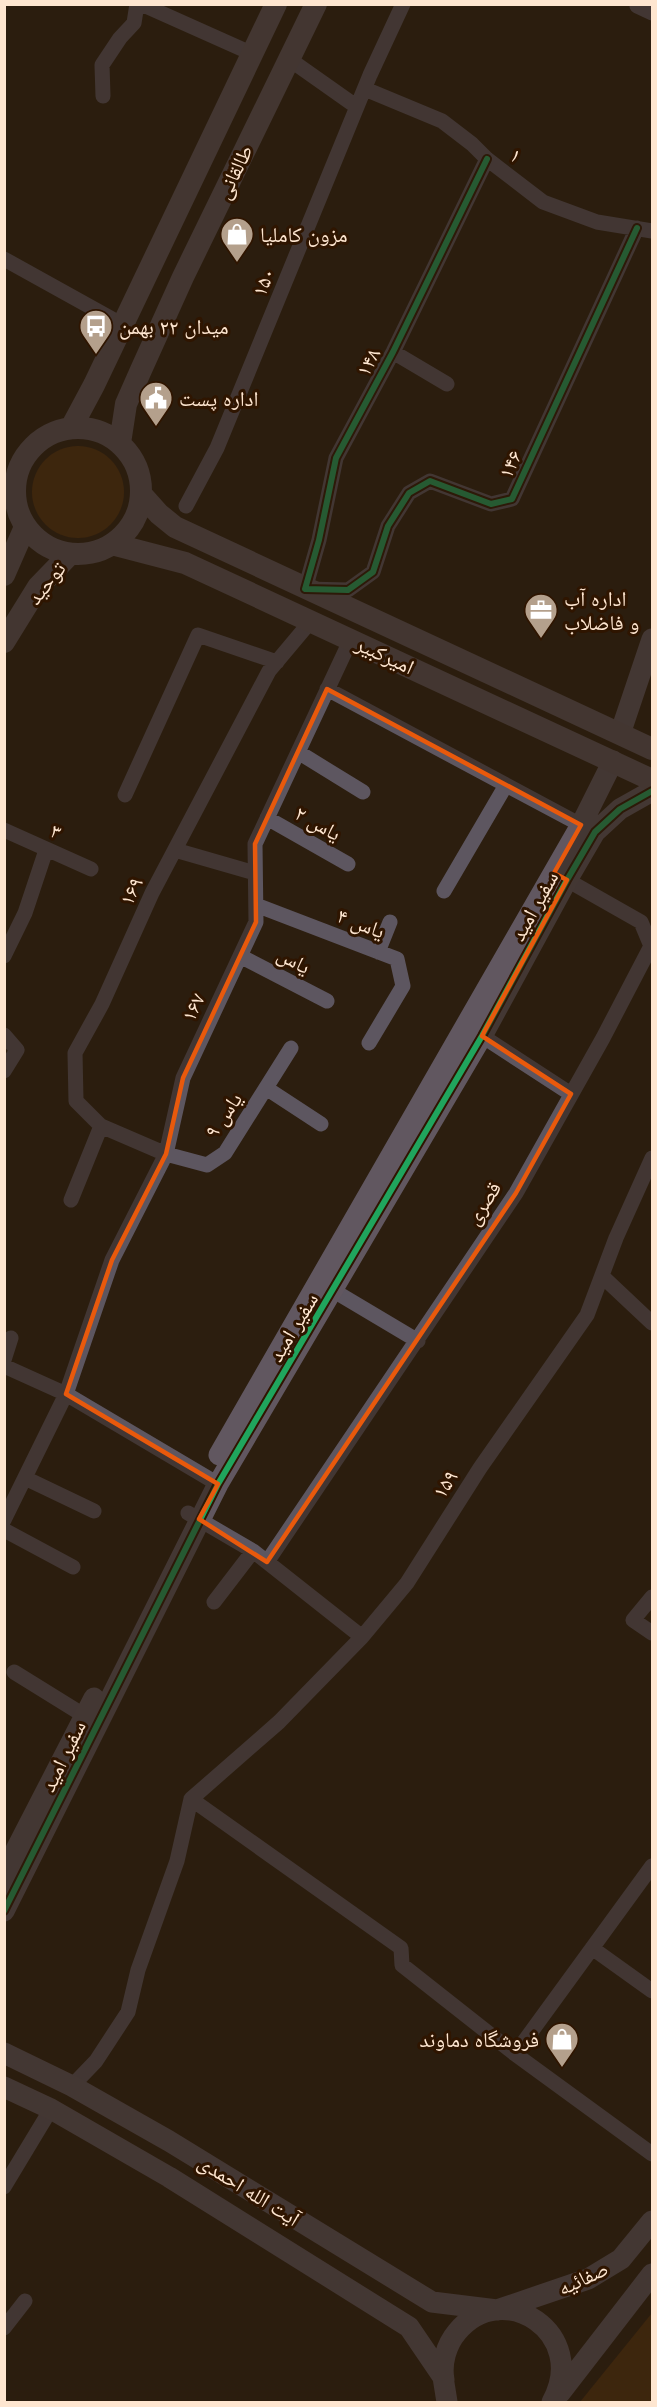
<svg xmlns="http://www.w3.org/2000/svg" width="657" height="2407" font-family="Helvetica,'Noto Naskh Arabic',sans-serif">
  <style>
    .green { fill: #53310c }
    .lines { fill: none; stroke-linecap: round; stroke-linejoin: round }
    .street { stroke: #5d5660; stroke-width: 15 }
    .secondary { stroke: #615760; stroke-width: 21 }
    .primary { stroke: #5f555b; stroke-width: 22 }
    .cycleway-casing { stroke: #2f1500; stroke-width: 10 }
    .cycleway { stroke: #20a55d; stroke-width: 6 }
    .marked { fill: none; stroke: #e8590c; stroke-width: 4.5; stroke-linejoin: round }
    .labels { text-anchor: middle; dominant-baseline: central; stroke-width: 6; stroke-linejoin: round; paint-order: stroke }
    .street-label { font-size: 21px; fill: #fee6d0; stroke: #2f1500 }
    .poi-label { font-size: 21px; fill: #fee6d0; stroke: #2f1500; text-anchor: start }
  </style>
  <rect width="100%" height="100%" fill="#2c1e0f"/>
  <!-- green -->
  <path class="green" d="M32 492a46 46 0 1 1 92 0a46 46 0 1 1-92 0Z
    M652,2313V2402H580Z"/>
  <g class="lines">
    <!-- street -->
    <path class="street" d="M141,4L253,54
      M637,6L652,13
      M289,59L357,107
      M365,89L442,121L472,144L487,159L543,202L597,222L652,231
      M103,96L102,65L120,38L134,23L137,4
      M487,159L393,352L336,458L319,540L305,589L348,590L373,572L388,526L409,493L430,481L491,504L512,499L637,228
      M4,259L123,325
      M393,352L447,384
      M186,506L217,448L370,75L403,4
      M327,689L581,825
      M298,752L363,792
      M125,795L198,635L277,662
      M267,818L348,864
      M4,830L91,869
      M175,850L255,873
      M444,891L506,785
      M256,905L397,959L403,986L369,1043
      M378,952L390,922
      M4,956L25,913L46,850
      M240,956L327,1001
      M4,1035L17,1050L4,1071
      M482,1036L571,1094
      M291,1048L225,1153L207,1165L166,1154L101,1126L76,1101L75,1053L102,1004L152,893L269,671L311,621
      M266,1088L321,1124
      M71,1200L101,1126
      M602,1276L652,1323
      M334,1291L418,1341
      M4,1360L11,1338
      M4,1366L66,1394L218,1484
      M25,1478L94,1511
      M188,1513L253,1551L362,1637L407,1583L480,1468L587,1315L616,1238L652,1158
      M4,1520L66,1394L112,1260L166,1154L183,1078L256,922L255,844L351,639
      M4,1530L73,1567
      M267,1562L516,1193L603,1038L651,946L641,922L560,876
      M652,1597L633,1620L652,1633
      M214,1602L253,1551
      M362,1637L279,1722L191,1799L401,1948L402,1965L515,2054L652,2154
      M14,1672L85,1716
      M592,1948L652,1991
      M515,2054L652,1866
      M72,2086L96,2061L128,2012L138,1970L177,1861L191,1799
      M4,2187L51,2109
      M4,2328L25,2301"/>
    <!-- secondary -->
    <path class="secondary" d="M620,734L652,639
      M219,1455L581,825L613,761
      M4,1873L94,1698
      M4,1911L218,1484L482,1036L567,880L595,832L620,809L652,791
      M4,2053L72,2086L169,2141L432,2302L497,2310L588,2279L621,2259L652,2221
      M4,2087L51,2109L169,2177L409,2327L443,2377L447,2402
      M444,2380C441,2364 446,2345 457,2332C503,2276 590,2334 552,2402
      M560,2393L652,2274"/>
    <!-- primary -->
    <path class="primary" d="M15 491a63 63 0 1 1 126 0a63 63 0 1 1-126 0Z
      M71,428L94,385L276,4
      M120,443L126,404L141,370L183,277L316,4
      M142,495L159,514L175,527L652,749
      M112,544L185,563L652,780
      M4,575L25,527
      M4,642L38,587L70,554"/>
    <defs>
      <path id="cycleway" d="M487,159L393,352L336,458L319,540L305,589L348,590L373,572L388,526L409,493L430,481L491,504L512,499L637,228
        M4,1911L218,1484L482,1036L567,880L595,832L620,809L652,791"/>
    </defs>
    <!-- cycleway casing -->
    <use href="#cycleway" class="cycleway-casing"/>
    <!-- cycleway -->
    <use href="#cycleway" class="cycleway"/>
  </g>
  <!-- marked area -->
  <path d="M0 0H657V2407H0ZM327,689L581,825L554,873L567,880L482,1036L571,1094L516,1193L267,1562L199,1519L218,1484L66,1394L112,1260L166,1154L183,1078L256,922L255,844Z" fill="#2c1e0f" fill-opacity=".55" fill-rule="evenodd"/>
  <path class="marked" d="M327,689L581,825L554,873L567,880L482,1036L571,1094L516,1193L267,1562L199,1519L218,1484L66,1394L112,1260L166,1154L183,1078L256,922L255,844Z"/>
  <!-- icons -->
  <defs>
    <symbol id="shop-pin" viewBox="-11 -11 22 30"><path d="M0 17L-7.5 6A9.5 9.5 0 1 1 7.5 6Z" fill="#b4a08c" stroke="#2f1500"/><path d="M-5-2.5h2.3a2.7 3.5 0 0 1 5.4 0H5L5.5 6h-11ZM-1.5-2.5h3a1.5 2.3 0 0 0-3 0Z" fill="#fff"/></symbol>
    <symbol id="bus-pin" viewBox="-11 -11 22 30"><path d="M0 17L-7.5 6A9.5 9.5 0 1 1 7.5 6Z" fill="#b4a08c" stroke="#2f1500"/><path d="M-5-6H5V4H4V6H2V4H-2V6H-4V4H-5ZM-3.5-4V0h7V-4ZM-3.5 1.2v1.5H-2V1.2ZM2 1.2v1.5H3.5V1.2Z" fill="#fff"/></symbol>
    <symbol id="civic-pin" viewBox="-11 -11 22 30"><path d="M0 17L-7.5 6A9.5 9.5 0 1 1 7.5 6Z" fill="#b4a08c" stroke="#2f1500"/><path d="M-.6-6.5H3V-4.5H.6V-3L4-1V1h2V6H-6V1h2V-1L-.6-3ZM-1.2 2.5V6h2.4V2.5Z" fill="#fff"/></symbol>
    <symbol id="office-pin" viewBox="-11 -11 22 30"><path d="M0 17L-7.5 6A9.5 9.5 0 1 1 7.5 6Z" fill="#b4a08c" stroke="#2f1500"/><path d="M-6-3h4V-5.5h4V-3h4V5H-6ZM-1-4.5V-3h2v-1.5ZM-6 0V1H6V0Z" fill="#fff"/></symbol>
  </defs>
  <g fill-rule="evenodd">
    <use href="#shop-pin" x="218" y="215" width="38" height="52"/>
    <use href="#bus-pin" x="77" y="307" width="38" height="52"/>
    <use href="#civic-pin" x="137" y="379" width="38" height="52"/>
    <use href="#office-pin" x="522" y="591" width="38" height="52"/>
    <use href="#shop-pin" x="543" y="2020" width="38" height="52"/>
  </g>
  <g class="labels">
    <!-- street labels -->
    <g class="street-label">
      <text transform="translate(516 155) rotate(37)">۱</text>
      <text transform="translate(234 172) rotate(-64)">طالقانی</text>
      <text transform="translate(263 282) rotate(-68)">۱۵۰</text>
      <text transform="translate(368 362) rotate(-62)">۱۴۸</text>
      <text transform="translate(510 464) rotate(-65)">۱۴۶</text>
      <text transform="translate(46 583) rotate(-51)">توحید</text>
      <text transform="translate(385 655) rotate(25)">امیرکبیر</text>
      <text transform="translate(318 823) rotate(29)">یاس ۲</text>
      <text transform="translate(56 831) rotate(24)">۳</text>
      <text transform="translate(131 891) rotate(-65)">۱۶۹</text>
      <text transform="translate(534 906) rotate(-61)">سفیر امید</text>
      <text transform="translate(361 923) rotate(21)">یاس ۴</text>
      <text transform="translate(294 960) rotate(28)">یاس</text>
      <text transform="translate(193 1007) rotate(-65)">۱۶۷</text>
      <text transform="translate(223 1115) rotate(-56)">یاس ۹</text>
      <text transform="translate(483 1203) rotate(-57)">قصری</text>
      <text transform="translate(293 1327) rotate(-59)">سفیر امید</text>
      <text transform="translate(445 1484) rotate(-58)">۱۵۹</text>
      <text transform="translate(63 1756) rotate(-64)">سفیر امید</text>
      <text transform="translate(249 2190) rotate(32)">آیت الله احمدی</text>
      <text transform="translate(583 2278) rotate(-25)">صفائیه</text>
    </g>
    <!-- poi labels -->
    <g class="poi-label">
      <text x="260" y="234">مزون کاملیا</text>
      <text x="119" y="326">میدان ۲۲ بهمن</text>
      <text x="179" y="398">اداره پست</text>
      <text x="564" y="598">اداره آب<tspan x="564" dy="24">و فاضلاب</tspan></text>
      <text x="539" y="2039" text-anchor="end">فروشگاه دماوند</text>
    </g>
  </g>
  <!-- border -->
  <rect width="657" height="2407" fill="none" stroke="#fee6d0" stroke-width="12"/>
</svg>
